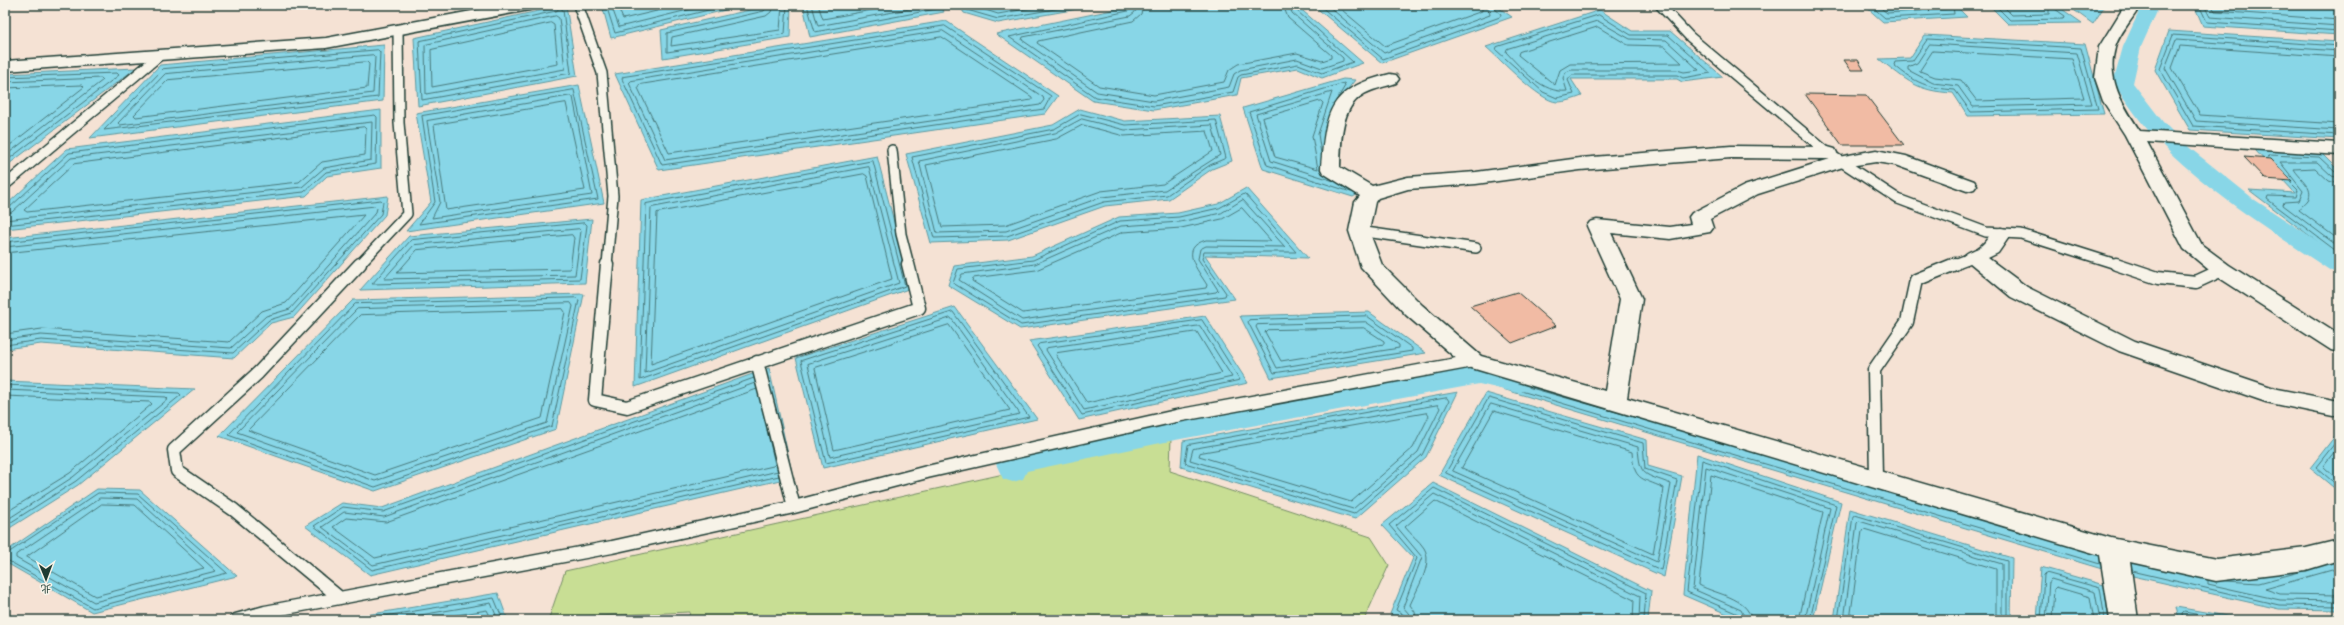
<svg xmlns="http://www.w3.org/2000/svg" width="2344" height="625" font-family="'Comic Neue','LXGW WenKai TC',sans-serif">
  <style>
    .green { fill: #c8de94; stroke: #748e64 }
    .water { fill: #88d6e7; stroke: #5e999f }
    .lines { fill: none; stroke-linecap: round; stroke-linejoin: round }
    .shore { stroke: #497a7c; stroke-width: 1 }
    .canal { fill: #88d6e7; fill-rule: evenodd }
    .building { fill: #f1bba4; stroke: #1f3d34 }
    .service-far1-casing { stroke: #1f3d34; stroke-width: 12 }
    .service-casing { stroke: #1f3d34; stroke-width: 15 }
    .minor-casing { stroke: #1f3d34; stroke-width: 3 }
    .service-far1 { stroke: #f7f3e8; stroke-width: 9 }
    .service { stroke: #f7f3e8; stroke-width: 12 }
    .minor { fill: #f7f3e8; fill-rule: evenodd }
  </style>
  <rect width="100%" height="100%" fill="#f5e2d4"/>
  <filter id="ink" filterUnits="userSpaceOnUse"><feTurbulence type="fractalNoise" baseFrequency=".025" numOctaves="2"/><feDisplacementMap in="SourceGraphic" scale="8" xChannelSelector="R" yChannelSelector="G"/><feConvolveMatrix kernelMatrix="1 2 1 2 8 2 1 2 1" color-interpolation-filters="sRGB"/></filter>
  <g filter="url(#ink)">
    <!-- green -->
    <path class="green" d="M1171,437L1170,471L1371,537L1389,565L1364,620H688L690,612L549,618L565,571Z"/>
    <!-- water -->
    <path class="water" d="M566,5L577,76L418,106L414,38Z
      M602,5H746L611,38Z
      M772,5H791L790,37L663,58L661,30Z
      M803,5H941L944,12L810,37Z
      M959,5H1100L998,23L964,13Z
      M1137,5H1296L1363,63L1322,78L1298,68L1241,78L1237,95L1154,110L1093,101L996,34Z
      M1313,5H1495L1512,17L1382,63Z
      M1864,5H1955L1967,17L1883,22Z
      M1989,5H2056L2082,23L2008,24Z
      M2067,5H2105L2093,24Z
      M2194,5H2339V35L2203,26Z
      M1600,10L1632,31H1670L1723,77L1682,82L1677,79H1571L1582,96C1574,99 1566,102 1557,102C1539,101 1501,60 1486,47Z
      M946,21L1058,96L1045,114L659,170L615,74Z
      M2169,31L2339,42V139L2190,130L2155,70Z
      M1925,35L2085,44L2104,114L1968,116L1953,93C1916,91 1908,81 1879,59L1910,58Z
      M384,45L383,101L90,138L160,65Z
      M136,68L5,167V74Z
      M1343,79L1355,80L1341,98L1332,159L1362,192L1353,197L1263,169L1243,108Z
      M579,85L604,203L406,231L431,202L416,113Z
      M1080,109L1125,121L1220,116L1232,161L1212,169L1169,199L1105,206L1008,240L931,243L906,154L1053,125Z
      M381,110V168L327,176L306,196L5,229V206L67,149Z
      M2255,150L2321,153L2339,171V258L2249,190L2295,193Z
      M877,156L911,288L635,387L641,200Z
      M1246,188L1308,258L1205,255L1235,299L1020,329L948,285L954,266L1032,256L1119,217L1178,213L1218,204Z
      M388,196L385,215L294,317L271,323L234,358L41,344L5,349V238Z
      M592,219L585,283L360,290L409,236Z
      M584,294L556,429L375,491L219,436L353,300Z
      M955,307L1037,419L823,468L796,358Z
      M1369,312L1426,353L1271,378L1240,316Z
      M1205,316L1248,383L1079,420L1029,341Z
      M769,368L793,477L370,575L305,526L342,503L382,508Z
      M1484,370L2174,568L2339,553V610L2279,609L2102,569L1486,384Z
      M5,381L195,389L78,485L5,531Z
      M1458,392L1426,457L1355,519L1181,467L1183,441Z
      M1486,393L1647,440L1648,466L1682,476L1664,577L1439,475Z
      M2339,431V492L2310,468Z
      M1697,454L1841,502L1813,620H1741L1683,595Z
      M1433,483L1651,591L1648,620H1407L1390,614L1413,558L1382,525Z
      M97,489L140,490L237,576L92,612L5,562V552Z
      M1850,509L2012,558L2011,620H1834Z
      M2041,567L2104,585L2109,620H2037Z
      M498,593L507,618L506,620H336Z
      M2176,607L2251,620H2179Z"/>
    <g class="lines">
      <!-- shore -->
      <path class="shore" d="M606,5L615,33L729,5
        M611,5L619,27L708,5
        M617,5L623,19L682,5
        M768,5L764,11L667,33V52L785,34L787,5
        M773,5L771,12L766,16L672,37L671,46L780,30L782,5
        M807,5L815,32L936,9L937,5
        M812,5L818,26L931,5
        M818,5L823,19L899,5
        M964,5L967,10L998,19L1078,5
        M970,5L998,14L1049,5
        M1132,5L1128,11L1009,37L1095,97L1154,106L1233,92L1238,77L1241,75L1298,64L1322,73L1353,62L1296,10L1294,5
        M1137,5L1135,12L1130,16L1023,37L1022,40L1097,92L1154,101L1229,87L1234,74L1240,70L1297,59L1322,68L1343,61V58L1292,13L1289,5
        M1143,5L1141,14L1133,21L1038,41L1037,43L1099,86L1154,95L1224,82L1229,70L1238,64L1297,53L1322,61L1331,58V55L1288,18L1283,5
        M1319,5L1383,59L1500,17L1501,14L1495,9L1494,5
        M1327,5L1384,53L1490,15L1488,5
        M1336,5L1385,46L1482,11V5
        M1870,5L1885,18L1954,14L1953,5
        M1877,5L1887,13L1946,9L1948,5
        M1995,5L2010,20L2064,19L2065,16L2055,9L2054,5
        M2002,5L2012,15L2049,14V5
        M2199,5L2207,22L2339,31
        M2204,5L2210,17L2339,26
        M2211,5L2215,11L2339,20
        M560,8L563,10L571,73L422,100L419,41L556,11Z
        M1599,15L1631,35H1668L1711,73L1683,78L1677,75H1572L1568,80L1574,94L1557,98L1543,92L1496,50L1497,47Z
        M556,16L559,18L565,69L426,94L425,45Z
        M1598,21L1630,39L1666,40L1699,70L1684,72L1677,70H1571L1566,72L1563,78L1567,91C1543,94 1521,68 1506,52L1507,49Z
        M551,23L554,25L558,64L432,87L431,50Z
        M945,26L1051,96L1044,109L662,165L622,79L623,77Z
        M1598,27L1628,45L1664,46L1682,63L1570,64L1560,70L1555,85L1518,55L1519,52Z
        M943,31L1043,97L1044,100L1040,105L665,160L629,83L631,81Z
        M942,37L1032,97V100L669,153L638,88L639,85Z
        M1928,39L2081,48L2098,109L1971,112L1955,90C1928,88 1915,83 1894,65L1895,62L1912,61Z
        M1930,44L2077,53L2092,104L1973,107L1958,86L1933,83L1908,70V67L1917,63Z
        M2339,46L2173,35L2160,69L2193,126L2339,135
        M378,50L380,52L378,97L104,130L163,69Z
        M1933,51L2072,59L2084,98L1977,101L1961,80L1935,77L1920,71Z
        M2339,51L2176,40L2165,68L2196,121L2339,130
        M373,55L375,57L373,93L120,125L118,123L165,74Z
        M2339,57L2180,46L2172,68L2200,115L2339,124
        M367,62L369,64L367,88L136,117L134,115L168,80Z
        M5,77L117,73L119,75L5,162
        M5,82L101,78L103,80L5,156
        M5,88L82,85L84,87L5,149
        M574,90L598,199L419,224L435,202L422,116Z
        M570,96L573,97L592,195L432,218L440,202L427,121Z
        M1321,101L1323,103L1312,136L1318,169L1275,157L1263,118Z
        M1336,101L1345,86L1344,83L1249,112L1267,165L1351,192
        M566,103L585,190L446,210L434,125Z
        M1081,114L1125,125L1216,120L1226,158L1210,165L1167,195L1104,202L1007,236L934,238L912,157L1054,129Z
        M1082,119L1125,130L1212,125L1220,155L1165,190L1102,197L1006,231L937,233L919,161L1055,133Z
        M1083,125L1124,136L1207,131L1213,151L1163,184L1101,191L1005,225L942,227L926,165L1056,139Z
        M364,127L366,129L365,155L322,162L299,182L27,212L24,210L74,164Z
        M1321,154L1318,134L1332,92L1256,114L1271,161L1334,181
        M2268,158L2269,155L2319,157L2335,172L2339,173
        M873,161L905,286L640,380L646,204Z
        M869,167L899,283L645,373L651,208Z
        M864,174L867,176L892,279L651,364L657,213Z
        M2339,178L2332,176L2317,162H2280L2303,191L2299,201L2284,202L2283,205L2339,247
        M2290,182L2298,190L2296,197L2268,196L2267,199L2339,253
        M2339,184L2329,181L2315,168L2294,169C2299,178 2315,188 2308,200C2305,204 2301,206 2299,210L2339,240
        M1245,194L1296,252H1204L1202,259L1226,293L1225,296L1021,325L953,283L958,269L1033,260L1120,221L1179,217L1219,208Z
        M1243,200L1285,247L1206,246L1200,249L1198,259L1218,290L1216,292L1022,320L959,280L962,274L1035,264L1121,226L1180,222L1221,213Z
        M1242,208L1271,241L1206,240C1178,248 1198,270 1207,285L1206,288L1023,313L972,281L973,278L1036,270L1123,232L1181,228L1222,219Z
        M5,209L9,208L69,153L375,115L377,117L376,164L326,172L304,192L5,225
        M5,214L12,212L71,158L372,122L371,160L324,168L302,187L5,220
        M585,223L587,225L580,279L372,284L411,240Z
        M579,229L581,231L575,275L384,279L414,245Z
        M572,235L574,238L570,269L397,273L417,250Z
        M5,242L381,200L383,202L381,214L292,313L269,320L233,353L41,340L5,345
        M5,247L375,206L377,208L376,212L290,309L266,316L231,348L41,335L5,340
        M5,253L364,215L286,303L262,311L229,342L42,329L5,334
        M577,298L579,300L552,426L375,487L228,435L355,304Z
        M571,303L573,306L547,423L375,481L237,432L357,309Z
        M563,309L565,312L542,418L375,475L248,430L360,315Z
        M953,312L1029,417L826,463L801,361Z
        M1367,316L1412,348V351L1274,373L1248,322L1249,320Z
        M951,318L1020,414L830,457L808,364Z
        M1202,320L1240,380L1082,415L1037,346L1039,344Z
        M1366,322L1399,345V348L1277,368L1256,327L1257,325Z
        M949,325L1010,410L834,450L815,368Z
        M1200,326L1232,377L1084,410L1046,350L1047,348Z
        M1364,328L1384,341V344L1281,361L1265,332L1267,330Z
        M1197,332L1222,373L1087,403L1056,355L1057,353Z
        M754,378L383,512L343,507L314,526L372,570L779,476
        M755,383L384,517L344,512L322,527L373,565L778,471
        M5,385L179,393L181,395L76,481L5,526
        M757,389L386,522L346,518L333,527L375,558L773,466L775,464L767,430
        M5,390L166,397L168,399L73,477L5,521
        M5,396L150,402L152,404L70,473L5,513
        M1447,398L1449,401L1422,455L1354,514L1185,463L1188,445Z
        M1489,398L1643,443L1645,469L1677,480L1661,570L1446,473Z
        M1491,404L1638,447C1640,478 1644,473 1671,484L1657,562L1453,471Z
        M1438,405L1440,408L1418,452L1353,509L1190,460L1193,449Z
        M1494,411L1632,452C1634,481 1640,477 1664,488L1653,554L1462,468Z
        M1427,413L1429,416L1413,448L1351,502L1199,456L1200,453Z
        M1641,419L1492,377L1489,378L1491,382L2100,564
        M2339,438L2316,467L2339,487
        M2339,446L2323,466L2339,481
        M100,498L137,499L216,571L94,602L16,558V555Z
        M102,504L135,505L204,568L95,596L27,557Z
        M5,555L98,493L138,494L227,573L93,608L5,559
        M2339,568L2265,589L2280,594L2339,595
        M2132,571L2279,605L2339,606
        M2208,580V584L2280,600L2339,601
        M2226,581L2259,583L2303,571
        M360,620L494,598L503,620
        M391,620L491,603L498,620
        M427,620L487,610L492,620
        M1405,620L1404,615L1396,610L1417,558L1389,525L1434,488L1646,593L1644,620
        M1410,620L1409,614L1403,607L1422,557L1396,526L1434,494L1640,596L1639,620
        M1416,620L1415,612L1410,605C1416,590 1434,564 1424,548C1419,540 1411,535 1405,527L1435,501L1634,600L1633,620
        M1741,620L1738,614L1687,592L1702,460L1836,505L1810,620
        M1746,620L1741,610L1693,589L1706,467L1830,508L1805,620
        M1752,620C1746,596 1717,595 1699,585L1711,475L1823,512L1799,620
        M1838,620L1853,516L1855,515L2007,561V620
        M1844,620L1857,523L1859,521L2002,564V620
        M1850,620L1862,531L1864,529L1996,569V620
        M2041,620L2044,575L2046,573L2100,588L2105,620
        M2046,620L2049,581L2051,579L2095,592L2100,620
        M2052,620L2054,589L2056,587L2090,597L2094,620
        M2183,620L2182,614L2184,612L2229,620"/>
      <!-- canal -->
      <path class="canal" d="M2142,5H2160L2141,47L2133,83L2163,122L2186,145L2255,200L2339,255V273L2331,271C2268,229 2201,188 2149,131C2137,118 2127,102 2116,87L2113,83L2123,47Z
        M1479,366L1527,378L1531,384L1527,390L1518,393L1479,384L1170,441L1027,471L1023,479L1013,482L1003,479L996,464L1000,457L1010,454L1170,421Z"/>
    </g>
    <!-- building -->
    <path class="building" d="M1844,60H1858L1864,70H1851Z
      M1805,94L1866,95L1904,145H1842Z
      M2244,157L2271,159L2292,181L2265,179Z
      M1517,292L1556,326L1512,343L1470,306Z"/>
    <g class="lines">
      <defs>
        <path id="service-far1" d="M578,5L602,73L613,196L607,265
          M1660,5L1690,37L1828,153L1898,199L1986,232L2021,234L2119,265
          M892,150L901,234L909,265
          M5,185L159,56
          M1359,231L1476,248
          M359,265L407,214L399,123L398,30
          M1952,265L1973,257"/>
        <path id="service" d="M607,264L595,400L627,407L919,308L908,264
          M2116,264L2158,278L2196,282L2222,270
          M757,362L794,507
          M1876,478L1874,370L1907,322L1916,280L1955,264
          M340,598L234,510L177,471L174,450L258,373L360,264
          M236,620L265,612L612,547L794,507L927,472L1176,416L1473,361"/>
        <path id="minor" d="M504,5H537L535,8L529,10L326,48L5,71V61L326,38Z
          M2125,5H2141C2134,17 2118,35 2115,48C2106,80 2123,105 2140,131L2339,143V155L2147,142L2202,245L2229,265L2339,335V352L2331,350L2215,275L2184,249L2125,135L2103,101L2095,78L2099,47Z
          M1390,74L1396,75L1399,79L1396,83C1385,87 1371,89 1361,96C1340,110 1341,144 1340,167L1372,186L1408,177L1476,172L1580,158L1731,146L1828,147L1835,149L1837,153L1835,157L1828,159L1731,158L1580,170L1476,184L1408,189L1378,198L1375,202L1369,231L1382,265L1422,305L1481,356L1605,391L1620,299L1587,226L1590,222L1597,220L1670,227L1691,224L1689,217L1692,213L1744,186L1833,158L1876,150L1906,156L1974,181L1977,185L1974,189L1967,191L1895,165L1876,162L1843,167L1758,194L1710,219L1713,228L1710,232L1670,239L1611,233L1642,299L1627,398L2111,538L2216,559L2306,548L2339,540V560L2306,570L2216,581L2130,562L2138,620H2110L2100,555L1465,366L1406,315L1361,267L1349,231L1355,202L1360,196L1323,173L1321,169C1326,110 1328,89 1390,74Z
          M2001,228L2008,230L2011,234L1998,253L1988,258L2027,287L2135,341L2277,389L2339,401V415L2333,416L2266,402L2119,351L2011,297L1963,257C1968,250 1976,251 1982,245C1990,238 1989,231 2001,228Z"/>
      </defs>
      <!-- service-far1 casing -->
      <use href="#service-far1" class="service-far1-casing"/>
      <!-- service casing -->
      <use href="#service" class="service-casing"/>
      <!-- minor casing -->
      <use href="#minor" class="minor-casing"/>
      <!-- service-far1 -->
      <use href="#service-far1" class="service-far1"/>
      <!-- service -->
      <use href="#service" class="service"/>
      <!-- minor -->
      <use href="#minor" class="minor"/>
    </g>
  </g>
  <!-- margin -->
  <rect width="2344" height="625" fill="none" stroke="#f7f3e8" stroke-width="20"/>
  <rect x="10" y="10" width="2324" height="605" fill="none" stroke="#1f3d34" stroke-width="1.5" filter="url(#ink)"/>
  <!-- north arrow -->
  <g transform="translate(46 579) rotate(179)" stroke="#f7f3e8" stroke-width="3" paint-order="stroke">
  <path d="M0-3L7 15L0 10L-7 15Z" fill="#1f3d34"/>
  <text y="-6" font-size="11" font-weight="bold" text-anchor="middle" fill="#1f3d34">北</text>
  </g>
</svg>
